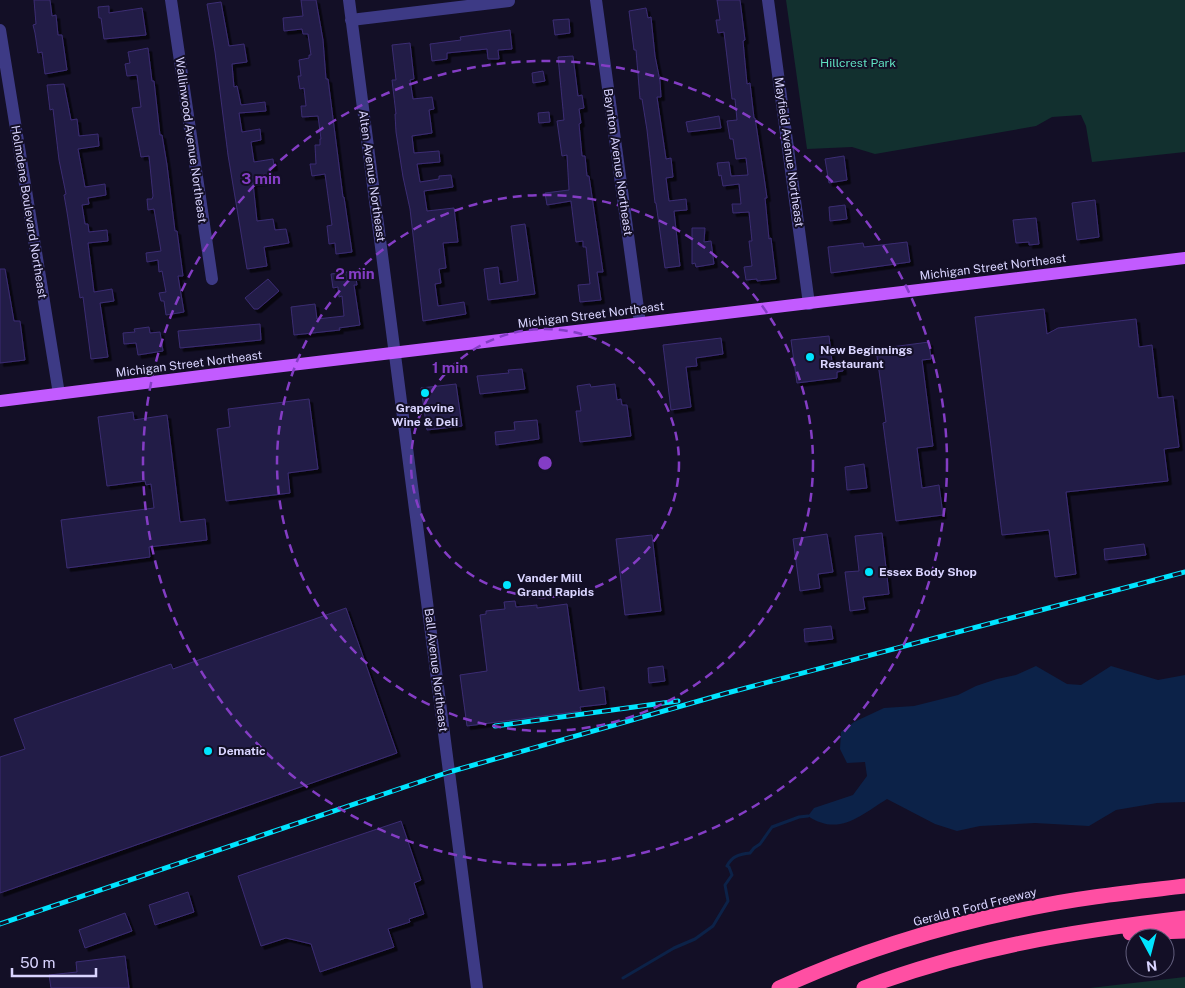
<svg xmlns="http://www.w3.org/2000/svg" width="1185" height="988" font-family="'Public Sans',sans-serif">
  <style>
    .green { fill: #12302f }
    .water { fill: #0c2248 }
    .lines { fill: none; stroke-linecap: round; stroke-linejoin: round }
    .stream { stroke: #0c2248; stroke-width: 3 }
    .building { fill: #241b47; stroke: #3b2d73; filter: url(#shadow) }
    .minor { stroke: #3d3a85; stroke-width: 12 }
    .major { stroke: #c25bff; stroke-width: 12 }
    .highway { stroke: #ff4fa3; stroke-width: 15 }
    .rail-casing { stroke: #00e5ff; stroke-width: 5 }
    .rail { stroke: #130f26; stroke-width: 3; stroke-dasharray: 9; stroke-linecap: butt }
    .ring { fill: none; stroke: #843dc5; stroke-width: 2.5; stroke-dasharray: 9 6 }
    .poi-dot { fill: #00e5ff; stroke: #130f26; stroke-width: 2 }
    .labels { text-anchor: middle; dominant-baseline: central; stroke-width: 4; stroke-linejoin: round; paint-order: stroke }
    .park-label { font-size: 12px; fill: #5fe0c0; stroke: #130f26 }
    .street-label { font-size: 12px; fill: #d9d4ff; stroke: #130f26 }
    .poi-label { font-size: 12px; font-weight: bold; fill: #d9d4ff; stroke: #130f26; text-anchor: start }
    .centre { fill: #843dc5; stroke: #130f26; stroke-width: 2.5 }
    .ring-label { font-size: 15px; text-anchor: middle; font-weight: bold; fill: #843dc5; stroke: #130f26; stroke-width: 4; stroke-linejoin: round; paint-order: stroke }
  </style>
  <defs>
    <filter id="shadow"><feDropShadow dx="3.5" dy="3.5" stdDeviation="0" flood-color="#0009"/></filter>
  </defs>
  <rect width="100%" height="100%" fill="#130f26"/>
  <!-- green -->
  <path class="green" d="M786,0H1185V152L1092,162L1086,126L1081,115L1052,117L1036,126L875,154L852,147L807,149Z
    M1185,977V988H1090Z"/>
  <!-- water -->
  <path class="water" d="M1036,666L1067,684L1081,685L1111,666L1158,680L1185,675V802L1157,803L1116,810L1089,826L1035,823L980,826L957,831L935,824L887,799C861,815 839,837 808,816L814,808L853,795L867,776L865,762L847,763L840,749L841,732L854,722L884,708L914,706L958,695L976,686L997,679L1016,675Z"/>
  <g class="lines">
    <!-- stream -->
    <path class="stream" d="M623,978L674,948L695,939L713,926L728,901L725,885L732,875L729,867L727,866C732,856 740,854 750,853L754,848L760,844L772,827L799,817L808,816"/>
  </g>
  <!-- building -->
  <path class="building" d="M34,0H50L52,16L56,15L58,35H62L67,70L45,74L42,52L38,53L35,33L33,25L36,24Z
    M301,0H316L323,40L326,79H328L343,197H344L352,252L336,254L335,243L329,244L327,226L332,225L325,174L312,176L310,164H316L315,145H320V139H321L318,116L302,117L301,106H306L304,88L300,89L298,76H301L299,60L309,58V55H311L308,34H303L302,29L284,31L283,18L303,16Z
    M717,0H740L745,40L743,41L747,84L750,83L754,118H755L764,177L767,198H765L769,239L771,238L776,279L757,281V279L746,280L744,267L752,266L749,241H752L749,212L733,213L732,204H741L739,184L723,186L721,175L719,176L717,163L729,162L731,176L748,175L746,158L736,159L733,139H730L727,121L737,120L735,99H732L724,32L718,33L716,20H720Z
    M221,2L229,46L244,44L247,62L232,64L234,87L237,86L241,105L265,102L266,111L239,113L242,132L260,129L261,140L251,142L254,162L273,159L274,167L269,168L270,181L253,183L257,221L273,219L275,230L286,229L289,243L264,247L267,266L247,269L228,155L215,52L207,4Z
    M109,6V13L142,8L146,35L104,39L101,18H99L98,7Z
    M646,8L648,18L651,17L655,56L660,81L661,97H657L666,159L671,158L673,177L666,178L669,201L686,199L687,210L674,211L680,266L665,268L656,203H655L647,130L642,99H640L636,50H634L629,11Z
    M569,19L570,33L555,35L553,20Z
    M510,30L512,49L498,50L499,59H488L487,49L447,53V59L432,61L430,44L461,40L460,37Z
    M410,43L414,79L410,80L413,99L432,97L434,109L429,110L432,133L412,136L414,153L439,151L440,162L417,164L420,182L439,179V176L451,175L453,187L424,191L427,211L454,208L457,233L458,242L443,243L446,268L439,269L441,283L435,284L438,306L464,302L466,314L423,321L410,209L403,177L396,132L395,114H396L392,80H396L392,45Z
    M148,48L152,81H154L160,135H162L167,165L175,231H177L183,276H178L184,312L166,315L164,301H161L159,293L166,292L162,271L159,272L158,260L147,262L146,253L161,251L154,209L148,210L147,199H152L153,196L149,156L141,157L132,108L141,107L137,75L127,76L125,64L130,63L128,52Z
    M573,56L578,96L582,95L584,108L579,109L581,123L579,124L582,156H585L587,176H589L603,272H597L601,300L580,302L578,285L590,284L586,247H583V241L576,242L571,201L547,205L545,193L569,190L567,155L562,156L557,121L564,120L558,57Z
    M543,71L545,81L533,83L532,73Z
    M64,84L71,120L77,119L79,136L98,134L99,146L78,149L85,187L105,184L106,195L88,198L89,204L82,205L85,224H88L89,232L107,230L108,241L88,243L94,292L112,289L114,301L100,303L108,357L91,359L83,297L80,298L67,212L64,195L66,194L59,160L53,109L50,110L47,85Z
    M549,112L550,122L539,123L538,113Z
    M719,116L721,128L688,132L686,122Z
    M844,156L847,180L829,183L825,159Z
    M1095,200L1099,237L1077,240L1072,203Z
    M845,205L847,219L830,221L829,207Z
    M1036,218L1039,244L1029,245V242L1016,243L1013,220Z
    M525,224L535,294L488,300L484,269L498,267L500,284L518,281L511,226Z
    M692,228H705L704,242L711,241L714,264L696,267L695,263L692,264Z
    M907,242L910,262L831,273L828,247L863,243L864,247Z
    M0,269H5L14,321H20L25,360L0,363Z
    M355,271L357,285H354L360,325L339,328L340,330L294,335L291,307L315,304L317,319L344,316L342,296L339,297L338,287L333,288L331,274Z
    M268,279L279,291L258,309H254L245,298Z
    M1044,309L1047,334L1058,328L1136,319L1139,347L1152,345L1158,398L1173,396L1179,447L1164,449L1168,481L1066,492L1076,574L1055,577L1049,530L1002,535L975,317Z
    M260,324L261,340L180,348L178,331Z
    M149,327L150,333L160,332L163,351L138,355L136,343L124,344L123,333L135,332L134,329Z
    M829,336L832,362L842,361L843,371L837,372V378L797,383L791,340Z
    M721,338L723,354L696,358L697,366L686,367L691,407L671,410L663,345Z
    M929,342L931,359L922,360L933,446L917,448L922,488L939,485L943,515L896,521L883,423L886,422L876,349Z
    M522,369L525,389L480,394L477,376L509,373L508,370Z
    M456,384L462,426L427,430L421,388Z
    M590,384L591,387L615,384L617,400L621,399L622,405H627L631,436L580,442L576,411H581L577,386Z
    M309,399L318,469L288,473L290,493L226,501L217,429L230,427L228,409Z
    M133,412L134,420L167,415L180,522L205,519L207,540L149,547L150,557L67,568L61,520L154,508L151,484L146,485L145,481L107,486L98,417Z
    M537,420L539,439L496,445L495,432L515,430L514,422Z
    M864,464L867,488L847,490L845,467Z
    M882,533L889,594L863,597L865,609L850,611L845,572L859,571L855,536Z
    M827,534L833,572L818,574L820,588L800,591L793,539Z
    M652,535L661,611L625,615L616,539Z
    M1144,544L1146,555L1105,560L1104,549Z
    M515,601L516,607L537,605V608L567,604L579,691L604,687L606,704L580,707L581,711L467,726L460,675L487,671L480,615L486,614V611L505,609L504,602Z
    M346,608L397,753L0,893V757L25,749L14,719L171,664L173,669Z
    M831,626L833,639L805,642L804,629Z
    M663,666L665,681L649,683L648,668Z
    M401,821L421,880L414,883L424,914L409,919L410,922L388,929L394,947L320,972L311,944L286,938L261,946L238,876Z
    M188,892L194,912L155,925L149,905Z
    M125,913L132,931L85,948L79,930Z
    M125,956L129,988H51L49,975L77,972L76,962Z"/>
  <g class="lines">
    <!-- minor -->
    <path class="minor" d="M171,0L212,279
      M349,0L477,988
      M596,0L640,323
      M768,0L809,304
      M351,20L509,1
      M0,30L59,394"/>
    <!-- major -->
    <path class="major" d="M0,401L225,373L1185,258"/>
    <!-- highway -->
    <path class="highway" d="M1130,933L1185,931
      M779,988C860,951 945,925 1031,908C1082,897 1134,892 1185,886
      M864,988C969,948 1074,931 1185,918"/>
    <defs>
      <path id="rail" d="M495,726L678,701
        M0,924L449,772L727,693L1185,572"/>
    </defs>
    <!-- rail casing -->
    <use href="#rail" class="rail-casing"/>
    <!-- rail -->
    <use href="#rail" class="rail"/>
  </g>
  <!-- distance rings -->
  <g class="ring">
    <circle cx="545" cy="463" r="134"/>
    <circle cx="545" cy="463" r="268"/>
    <circle cx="545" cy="463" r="402"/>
  </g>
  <!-- markers -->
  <g class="poi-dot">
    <circle cx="810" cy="357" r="5"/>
    <circle cx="425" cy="393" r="5"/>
    <circle cx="869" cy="572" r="5"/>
    <circle cx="507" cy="585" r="5"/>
    <circle cx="208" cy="751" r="5"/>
  </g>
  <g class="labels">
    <!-- park labels -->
    <g class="park-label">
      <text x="858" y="63">Hillcrest Park</text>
    </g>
    <!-- street labels -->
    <g class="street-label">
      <text transform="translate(191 140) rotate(82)">Wallinwood Avenue Northeast</text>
      <text transform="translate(789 152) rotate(82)">Mayfield Avenue Northeast</text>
      <text transform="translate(618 162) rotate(82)">Baynton Avenue Northeast</text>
      <text transform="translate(372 176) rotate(82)">Alten Avenue Northeast</text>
      <text transform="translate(29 212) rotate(81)">Holmdene Boulevard Northeast</text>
      <text transform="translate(993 267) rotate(-7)">Michigan Street Northeast</text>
      <text transform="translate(591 315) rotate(-7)">Michigan Street Northeast</text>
      <text transform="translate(189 364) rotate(-7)">Michigan Street Northeast</text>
      <text transform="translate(436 670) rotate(83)">Ball Avenue Northeast</text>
      <text transform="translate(975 907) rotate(-14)">Gerald R Ford Freeway</text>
    </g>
    <!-- poi labels -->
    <g class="poi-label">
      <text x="820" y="350">New Beginnings<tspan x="820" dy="14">Restaurant</tspan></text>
      <text x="425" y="408" text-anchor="middle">Grapevine<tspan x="425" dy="14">Wine &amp; Deli</tspan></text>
      <text x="879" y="572">Essex Body Shop</text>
      <text x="517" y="578">Vander Mill<tspan x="517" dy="14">Grand Rapids</tspan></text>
      <text x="218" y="751">Dematic</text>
    </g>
  </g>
  <circle cx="545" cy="463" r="8" class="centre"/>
  <g class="ring-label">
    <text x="261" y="184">3 min</text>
    <text x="355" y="279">2 min</text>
    <text x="450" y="373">1 min</text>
  </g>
  <!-- north arrow -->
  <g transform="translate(1150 953) rotate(173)"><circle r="24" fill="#130f26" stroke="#625e7d"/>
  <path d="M0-4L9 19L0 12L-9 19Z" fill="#00e5ff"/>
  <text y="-8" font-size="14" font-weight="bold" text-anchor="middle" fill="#d9d4ff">N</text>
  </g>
  <!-- scale -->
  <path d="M12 968v8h84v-8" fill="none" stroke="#d9d4ff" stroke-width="2.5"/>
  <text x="20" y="968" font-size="15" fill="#d9d4ff" stroke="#130f26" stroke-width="4" paint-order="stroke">50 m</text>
</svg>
